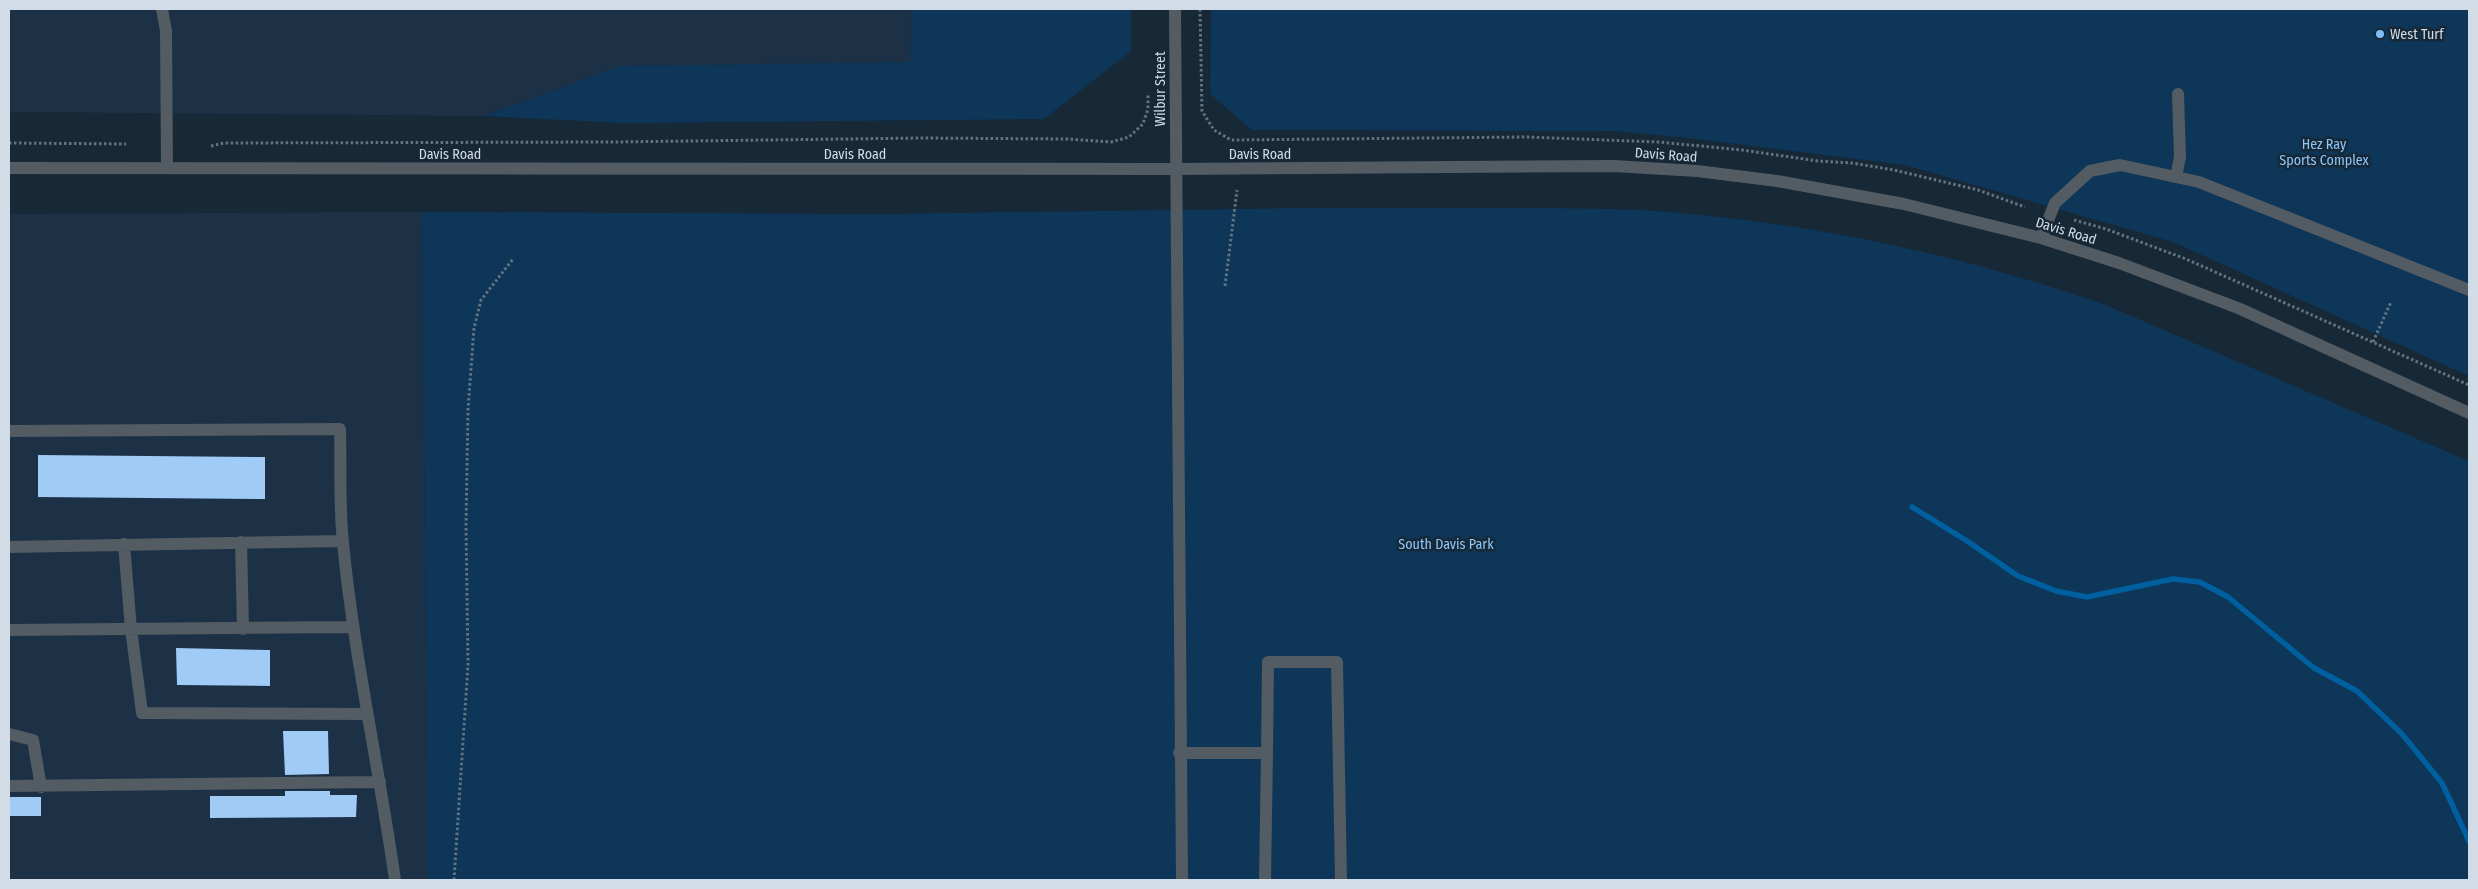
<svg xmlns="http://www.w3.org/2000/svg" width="2478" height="889" font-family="'Fira Sans Condensed',sans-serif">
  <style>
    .built { fill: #1c3146 }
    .green { fill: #0d3658 }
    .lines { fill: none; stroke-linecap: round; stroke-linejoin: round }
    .stream { stroke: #005f9f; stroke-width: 5.5 }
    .building { fill: #9fcbf6 }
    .path { stroke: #647380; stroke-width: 3; stroke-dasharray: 2.5 2.5; stroke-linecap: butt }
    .minor { stroke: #535b63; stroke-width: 12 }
    .poi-dot { fill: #7ebdf9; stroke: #172837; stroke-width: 2 }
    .labels { text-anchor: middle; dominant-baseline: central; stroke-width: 5; stroke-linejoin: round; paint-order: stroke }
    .poi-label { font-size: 14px; fill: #d1dce6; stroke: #172837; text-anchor: start }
    .street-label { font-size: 14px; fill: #d1dce6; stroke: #172837 }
    .park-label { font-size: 14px; fill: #8ec6fa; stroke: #172837 }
  </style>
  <rect width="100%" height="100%" fill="#172837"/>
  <!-- built -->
  <path class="built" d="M9,9H912L910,62L620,66L484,116L9,112Z
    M422,212L428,880H9V214Z"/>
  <!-- green -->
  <path class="green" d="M912,9H1131V51L1044,119L623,123L484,116L620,66L910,62Z
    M1211,9H2469V376L2173,242L1905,165L1696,139L1616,131L1252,130L1210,94Z
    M1302,208C1382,208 1461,208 1540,208C1579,209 1617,208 1655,211C1808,222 1964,255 2108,306L2469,461V880H428L422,212L888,214Z"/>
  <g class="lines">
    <!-- stream -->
    <path class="stream" d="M1912,507L1967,541L2018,576L2056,591L2087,597L2173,579L2200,582L2228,597L2314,668L2357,691L2402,734L2442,783L2469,841"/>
  </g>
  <!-- building -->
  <path class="building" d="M38,455L265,457V499L38,497Z
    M176,648L270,650V686L177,685Z
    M283,731H328L329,774L285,775Z
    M285,791H330V795H357L356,817L210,818V796H285Z
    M9,797H41V816H9Z"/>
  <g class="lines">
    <!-- path -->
    <path class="path" d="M1200,9L1202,111L1214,130L1231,140L1526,137L1659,142L1742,150L1818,161L1852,163L1894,170L1978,190L2025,207
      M9,143L126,144
      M211,146L224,143L614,142L921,138L1068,139L1111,142L1129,137L1143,124L1148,109V94
      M2074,220L2106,229L2186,259L2469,385
      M1225,286L1237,190
      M2373,342L2391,302
      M454,880L468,665L466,526L468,409L474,328L481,300L513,259"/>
    <!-- minor -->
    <path class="minor" d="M162,9L166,31L167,168
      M1175,9L1182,880
      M9,168L1175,169L1614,166L1697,171L1777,181L1904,204L2041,238L2119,263L2238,308L2469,413
      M2176,177L2180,157L2178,94
      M2041,238L2055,203L2090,171L2120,165L2199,182L2469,290
      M9,431L340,429C341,467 339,505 343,543C354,656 379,767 395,880
      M241,542L243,629
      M124,544L131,629L142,713L367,714
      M9,547L343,541
      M9,630L353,627
      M9,734L33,740L41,787
      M1179,753H1267L1265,880
      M1267,753L1268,662H1337L1341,880
      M9,786L380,782"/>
  </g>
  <!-- markers -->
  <circle class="poi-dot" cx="2380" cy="34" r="5"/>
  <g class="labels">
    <!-- poi labels -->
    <g class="poi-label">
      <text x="2390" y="34">West Turf</text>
    </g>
    <!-- street labels -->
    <g class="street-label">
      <text transform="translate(1160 89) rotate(-90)">Wilbur Street</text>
      <text x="450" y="154">Davis Road</text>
      <text x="855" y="154">Davis Road</text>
      <text x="1260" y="154">Davis Road</text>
      <text transform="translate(1666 155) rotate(4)">Davis Road</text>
      <text transform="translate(2066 231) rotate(17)">Davis Road</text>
    </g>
    <!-- park labels -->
    <g class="park-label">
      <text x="2324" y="144">Hez Ray<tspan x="2324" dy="16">Sports Complex</tspan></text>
      <text x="1446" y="544">South Davis Park</text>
    </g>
  </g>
  <!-- border -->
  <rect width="2478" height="889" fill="none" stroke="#d1dce6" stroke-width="20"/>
</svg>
